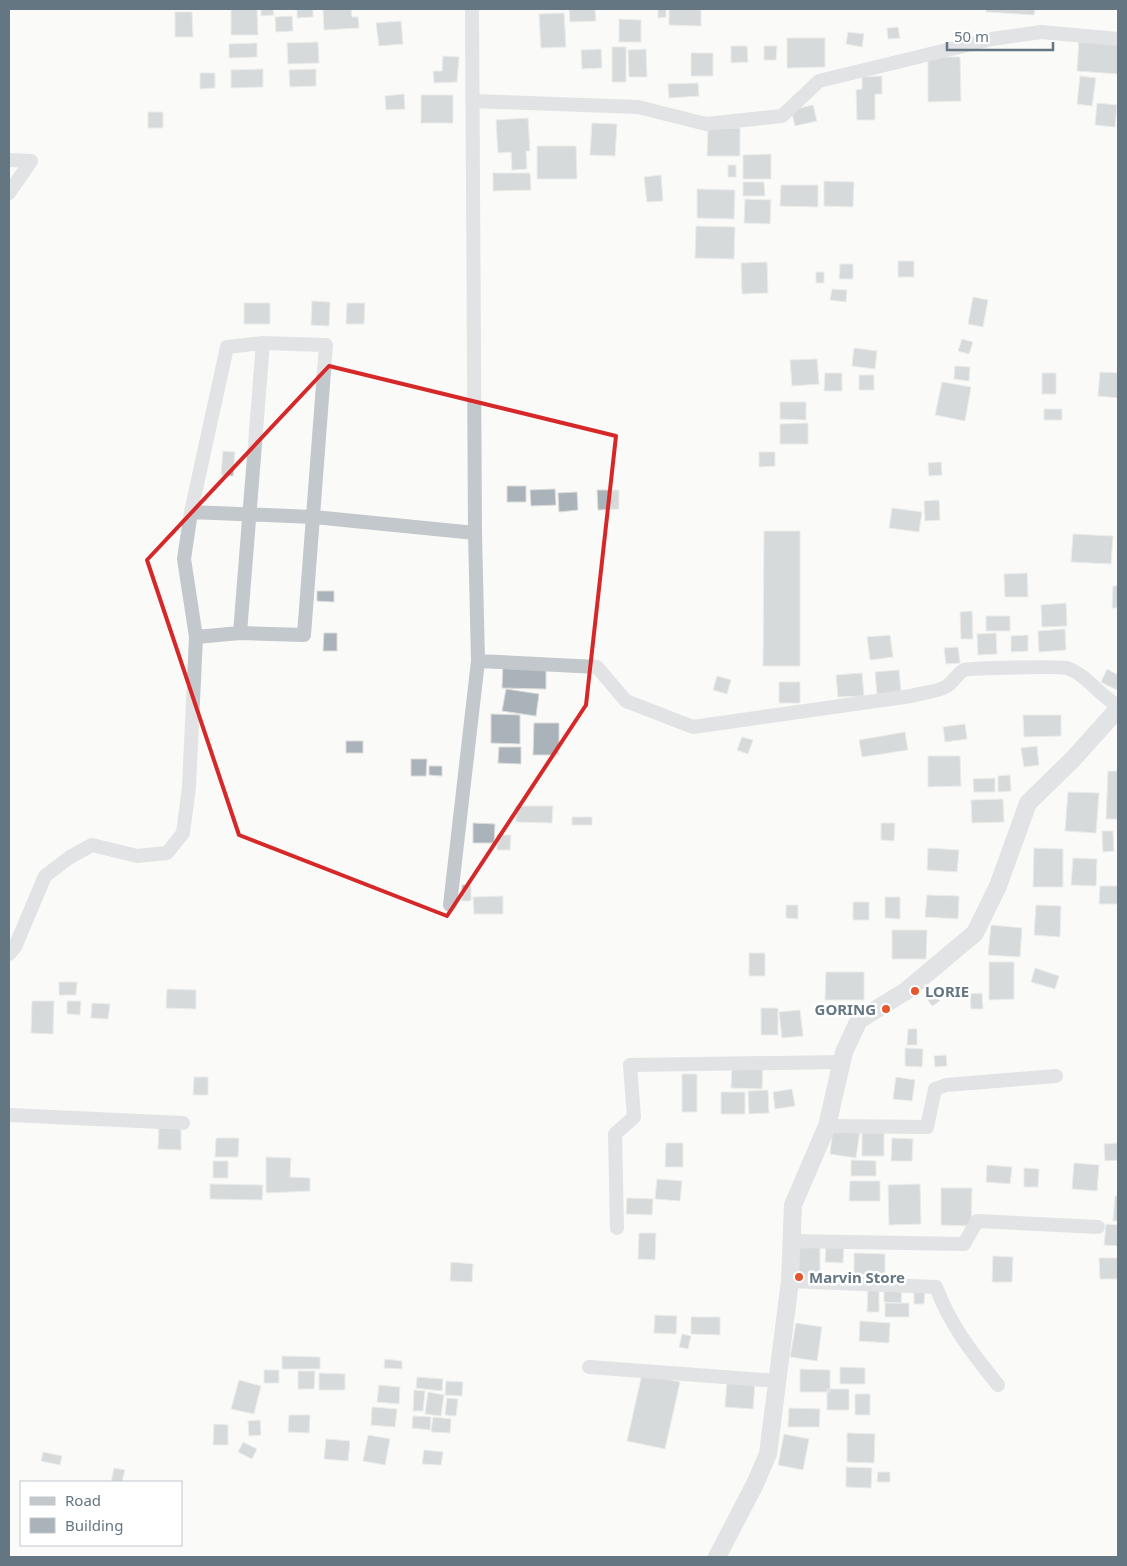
<svg xmlns="http://www.w3.org/2000/svg" width="1127" height="1566" font-family="'Noto Sans',sans-serif">
  <style>
    .building { fill: #aab3b9; stroke: #dcdcda }
    .lines { fill: none; stroke-linecap: round; stroke-linejoin: round }
    .minor { stroke: #c3c8cc; stroke-width: 14 }
    .tertiary { stroke: #c3c8cc; stroke-width: 18 }
    .marked { fill: none; stroke: #d62828; stroke-width: 4; stroke-linejoin: round }
    .poi-dot { fill: #e4572e; stroke: #fff; stroke-width: 2 }
    .labels { text-anchor: middle; dominant-baseline: central; stroke-width: 5; stroke-linejoin: round; paint-order: stroke }
    .poi-label { font-size: 15px; font-weight: bold; fill: #657683; stroke: #fff; text-anchor: start }
  </style>
  <rect width="100%" height="100%" fill="#fafaf8"/>
  <!-- building -->
  <path class="building" d="M231,9H257L258,35H231Z
    M261,9H273L274,15L261,16Z
    M297,9H313V17L297,18Z
    M323,9H351L352,17H358L359,28L324,30Z
    M569,9H595L596,21L570,22Z
    M658,9H666V17L658,18Z
    M669,9H701V26L669,25Z
    M986,9H1035L1034,15L986,12Z
    M175,12H192L193,37H175Z
    M564,13L566,47L541,48L539,14Z
    M292,16L293,31L276,32L275,17Z
    M619,19L641,20V42H619Z
    M401,21L403,44L379,46L376,23Z
    M898,27L900,38L888,39L887,28Z
    M848,32L864,34L862,47L846,44Z
    M787,38H825V67L787,68Z
    M1079,39L1118,42V74L1077,71Z
    M318,42L319,63L288,64L287,43Z
    M257,43V57L229,58V44Z
    M731,46H747L748,62L731,63Z
    M764,46H777L776,60H764Z
    M612,47H626V82H612Z
    M601,49L602,68L582,69L581,50Z
    M646,49L647,77H629L628,50Z
    M691,53H713V76H691Z
    M443,56L459,57L457,82L434,83L433,71H442Z
    M928,57H960L961,101L928,102Z
    M263,69V87L231,88V70Z
    M316,69V86L290,87L289,70Z
    M200,73H215V88L200,89Z
    M882,76V94H875V120H857L856,90L862,89V77Z
    M1080,76L1096,78L1092,106L1077,104Z
    M698,83L699,96L669,98L668,84Z
    M404,94L405,109L386,110L385,96Z
    M421,95H453V123H421Z
    M1097,103L1117,105L1115,127L1095,125Z
    M813,105L817,121L795,126L791,110Z
    M148,112H163V128H148Z
    M528,118L530,151H526L527,169L512,170L511,152L498,153L496,120Z
    M592,123L617,124L615,156L590,155Z
    M708,128H740V156H707Z
    M537,146H576L577,179H537Z
    M771,154V179H743V155Z
    M728,165H736V177H728Z
    M493,173H530L531,190L493,191Z
    M661,175L663,201L647,202L644,177Z
    M824,181L854,182L853,207L824,206Z
    M743,182H764L765,196H743Z
    M781,185H818V207L780,206Z
    M697,189L735,190L734,219L697,218Z
    M745,199L771,200L770,224L744,223Z
    M696,226L735,227L734,259L695,258Z
    M898,261H914V277H898Z
    M767,262L768,293L742,294L741,263Z
    M840,264H853V279H839Z
    M816,272H824V283H816Z
    M832,289L847,290L846,302L830,300Z
    M973,297L988,300L983,327L968,324Z
    M312,301L330,302L329,326L311,325Z
    M244,303H270V324H244Z
    M347,303H365L364,324H346Z
    M962,339L973,342L969,354L958,351Z
    M854,348L877,351L875,369L852,366Z
    M817,359L819,384L792,386L790,360Z
    M955,366L970,367L969,381L954,379Z
    M1100,372L1118,373V398L1098,396Z
    M825,373H842V391H824Z
    M1042,373H1056V394H1042Z
    M859,375H874V390H859Z
    M942,382L971,387L965,421L935,415Z
    M780,402H806V420L780,419Z
    M1044,409H1062V420H1044Z
    M808,423V444H780V424Z
    M223,451L235,452L233,476L221,475Z
    M759,452H775V466L759,467Z
    M941,462L942,475L929,476L928,463Z
    M507,486H526V502H507Z
    M555,489L556,505L531,506L530,490Z
    M597,490H619V509L598,510Z
    M577,492L578,510L559,512L558,493Z
    M939,500L940,520L925,521L924,501Z
    M892,508L922,512L919,532L889,528Z
    M764,531H800V666H763Z
    M1073,534L1113,536L1111,564L1071,562Z
    M1027,573L1028,597H1005L1004,574Z
    M1113,586H1118V608H1112Z
    M317,591H334V602L317,601Z
    M1066,603L1067,626L1042,627L1041,605Z
    M972,611L973,639H961L960,612Z
    M986,616H1010V631H986Z
    M1065,629L1066,650L1039,652L1038,631Z
    M324,633H337V651H323Z
    M996,633L997,654L978,655L977,634Z
    M890,635L893,657L870,660L867,637Z
    M1028,635V651L1011,652V636Z
    M958,647L960,663L946,664L944,648Z
    M503,665H546V689L502,688Z
    M1107,669L1118,675L1117,690L1101,682Z
    M899,670L901,692L877,694L875,672Z
    M862,673L864,696L838,697L836,675Z
    M717,676L731,680L727,694L713,690Z
    M779,682H800V703H779Z
    M506,689L539,694L536,716L502,711Z
    M491,714L520,715V744L491,743Z
    M1023,715H1061V736L1024,737Z
    M534,723H559V755H533Z
    M965,724L967,739L945,742L943,727Z
    M905,732L908,750L862,757L859,740Z
    M742,737L753,740L748,754L737,750Z
    M346,741H363V753H346Z
    M1037,746L1039,765L1024,767L1021,748Z
    M499,747H521V764L498,763Z
    M928,756H960L961,786L928,787Z
    M411,759H427L426,776H411Z
    M429,766H442V776L429,775Z
    M1108,771H1118V819H1106Z
    M1010,775L1011,791L998,792V776Z
    M995,778V792H974L973,779Z
    M1068,792L1099,793L1096,833L1065,831Z
    M1003,799L1004,822L972,823L971,800Z
    M516,806H553L552,823L516,822Z
    M572,817H592V825H572Z
    M473,823L495,824L494,843H473Z
    M881,823H895L894,841L881,840Z
    M1102,831H1113L1114,851L1103,852Z
    M497,835H511L510,850H497Z
    M928,848L959,850L957,872L927,870Z
    M1034,848L1063,849V887H1033Z
    M1073,858L1097,859L1096,886L1071,885Z
    M462,885H471V901H462Z
    M1100,886H1118V904H1099Z
    M927,895L959,896L958,919L925,917Z
    M503,896V914H474L473,897Z
    M885,897H900V919L885,918Z
    M853,902H869V920H853Z
    M786,905H798V919L786,918Z
    M1036,905L1061,906L1060,937L1034,935Z
    M991,925L1022,928L1020,957L988,955Z
    M892,930H927L926,959H892Z
    M749,953H765V976H749Z
    M989,962H1014V999L989,1000Z
    M1035,968L1059,976L1055,989L1031,982Z
    M826,972H864V1000H825Z
    M59,982H77L76,995H59Z
    M167,989L196,990V1009L166,1008Z
    M933,989L940,1001L932,1006L924,995Z
    M982,993L983,1009H971L970,994Z
    M32,1001H54L53,1034L31,1033Z
    M67,1001H81L80,1015L67,1014Z
    M92,1003L110,1004L108,1019L91,1018Z
    M761,1008H778V1035H761Z
    M800,1010L803,1036L782,1038L779,1012Z
    M908,1029H917V1045H907Z
    M905,1048L923,1049L922,1067L905,1066Z
    M946,1055L947,1066L935,1067L934,1056Z
    M732,1064L763,1065L762,1089L731,1088Z
    M682,1074H697V1112H682Z
    M194,1077H208V1095H193Z
    M896,1077L915,1080L912,1101L893,1099Z
    M792,1089L795,1106L775,1109L773,1092Z
    M768,1090L769,1113L749,1114L748,1091Z
    M721,1092H745V1114H721Z
    M159,1127H181V1150L158,1149Z
    M833,1127L860,1130L856,1158L830,1154Z
    M862,1133H884V1156H862Z
    M216,1138H239L238,1157H215Z
    M892,1138L913,1139L912,1161H891Z
    M666,1143H683V1167H665Z
    M1118,1143V1160L1105,1161L1104,1144Z
    M266,1157L291,1158L290,1177L310,1178V1191L266,1193Z
    M851,1160L876,1161V1176H851Z
    M213,1161H228V1178H213Z
    M1074,1163L1099,1165L1097,1191L1072,1189Z
    M987,1165L1012,1167L1010,1184L986,1182Z
    M1024,1168L1039,1169L1038,1187H1024Z
    M657,1179L682,1181L680,1201L655,1199Z
    M850,1181H880V1201H849Z
    M210,1184L263,1185L262,1200L210,1199Z
    M920,1184L921,1224L889,1225L888,1185Z
    M941,1188H972L971,1226L941,1225Z
    M1115,1196H1118V1221H1113Z
    M627,1198L653,1199L652,1215L626,1214Z
    M1106,1224L1118,1225V1246L1104,1245Z
    M639,1233H656L655,1260L638,1259Z
    M826,1244L844,1245L843,1263L825,1262Z
    M820,1247V1276H798V1248Z
    M854,1253L885,1254V1275L854,1274Z
    M993,1256L1013,1257L1012,1282H992Z
    M1099,1258H1118V1279H1100Z
    M451,1262L473,1264L472,1282L450,1281Z
    M884,1285L902,1286L901,1303L884,1302Z
    M914,1287H925L924,1304H914Z
    M868,1288H879V1312H867Z
    M885,1303H909V1317H885Z
    M655,1315L677,1316L676,1334L654,1333Z
    M691,1317H720V1335L691,1334Z
    M860,1321L890,1323L889,1343L859,1341Z
    M796,1323L822,1327L817,1361L790,1357Z
    M682,1334L691,1336L688,1349L679,1347Z
    M282,1356L320,1357V1369H282Z
    M385,1359L402,1361V1369L384,1368Z
    M840,1367L865,1368V1384H840Z
    M800,1369L830,1370V1392H800Z
    M264,1370H279V1383H264Z
    M298,1371H315L314,1389H298Z
    M319,1373L345,1374V1390H319Z
    M642,1374L680,1382L665,1449L627,1441Z
    M417,1377L443,1379L442,1391L416,1388Z
    M239,1380L261,1386L254,1414L231,1409Z
    M446,1381L463,1382L462,1396L445,1395Z
    M727,1381L755,1383L753,1409L725,1407Z
    M379,1385L400,1387L399,1404L377,1402Z
    M827,1389H849V1410H827Z
    M414,1390L425,1391L423,1411H413Z
    M428,1392L444,1395L441,1416L425,1414Z
    M855,1394H870V1415H855Z
    M447,1398L458,1399L456,1416L445,1415Z
    M372,1407L397,1409L395,1427L371,1425Z
    M789,1408L820,1409L819,1427H788Z
    M289,1415H310L309,1433L288,1432Z
    M413,1416L431,1417L430,1430L412,1428Z
    M433,1417L451,1419L450,1433L431,1432Z
    M260,1420L261,1435L249,1436L248,1421Z
    M214,1424L228,1425V1445H213Z
    M847,1433L875,1434L874,1463L847,1462Z
    M784,1434L809,1439L803,1470L778,1465Z
    M368,1435L390,1439L385,1465L363,1461Z
    M326,1439L350,1441L348,1461L324,1459Z
    M243,1442L257,1449L252,1459L238,1452Z
    M424,1450L443,1452L441,1465L422,1464Z
    M43,1452L62,1456L60,1465L41,1461Z
    M846,1467L872,1468L871,1488L846,1487Z
    M114,1468L125,1470L122,1482H111Z
    M878,1472H890V1482H877Z"/>
  <g class="lines">
    <!-- minor -->
    <path class="minor" d="M472,9L475,533L478,661L597,667L626,701L693,727L911,696C921,693 938,692 947,686C953,682 958,673 964,670C971,668 1060,666 1067,668C1087,675 1100,696 1118,706
      M472,101L638,107L706,124L782,116L819,81L992,39L1041,32L1118,39
      M9,160L31,161L9,193
      M191,512L314,517L475,533
      M240,633L263,343
      M450,905L478,661
      M9,954L15,947L45,876L70,857L92,845L137,856L167,853L183,833L189,787L196,637L184,559L191,512L227,347L263,343L326,345L304,635L240,633L196,637
      M9,1115L183,1123
      M827,1126L927,1127L935,1089L946,1085L1056,1076
      M617,1228L615,1134L634,1117L630,1065L842,1062
      M791,1241L964,1244L977,1221L1098,1227
      M790,1281L936,1287C950,1325 973,1354 998,1385
      M589,1367L778,1381"/>
    <!-- tertiary -->
    <path class="tertiary" d="M717,1557L755,1484L768,1454L790,1281L793,1205L827,1126L844,1052L859,1020L906,991L975,933L998,886L1028,803L1073,759L1118,709"/>
  </g>
  <!-- marked area -->
  <path d="M0 0H1127V1566H0ZM329,366L616,436L586,705L447,916L239,835L147,560Z" fill="#fafaf8" fill-opacity=".55" fill-rule="evenodd"/>
  <path class="marked" d="M329,366L616,436L586,705L447,916L239,835L147,560Z"/>
  <!-- markers -->
  <g class="poi-dot">
    <circle cx="915" cy="991" r="5"/>
    <circle cx="886" cy="1009" r="5"/>
    <circle cx="799" cy="1277" r="5"/>
  </g>
  <g class="labels">
    <!-- poi labels -->
    <g class="poi-label">
      <text x="925" y="991">LORIE</text>
      <text x="876" y="1009" text-anchor="end">GORING</text>
      <text x="809" y="1277">Marvin Store</text>
    </g>
  </g>
  <!-- border -->
  <rect width="1127" height="1566" fill="none" stroke="#657683" stroke-width="20"/>
  <!-- legend -->
  <rect x="20" y="1481" width="162" height="65" fill="#ffffff" stroke="#c1c8cd"/>
  <rect x="30" y="1497" width="25" height="8" fill="#c3c8cc" stroke="#c1c8cd"/>
  <text x="65" y="1506" font-size="15" fill="#657683">Road</text>
  <rect x="30" y="1518" width="25" height="15" fill="#aab3b9" stroke="#c1c8cd"/>
  <text x="65" y="1531" font-size="15" fill="#657683">Building</text>
  <!-- scale -->
  <path d="M947 42v8h106v-8" fill="none" stroke="#657683" stroke-width="2.5"/>
  <text x="954" y="42" font-size="15" fill="#657683" stroke="#ffffff" stroke-width="4" paint-order="stroke">50 m</text>
</svg>
